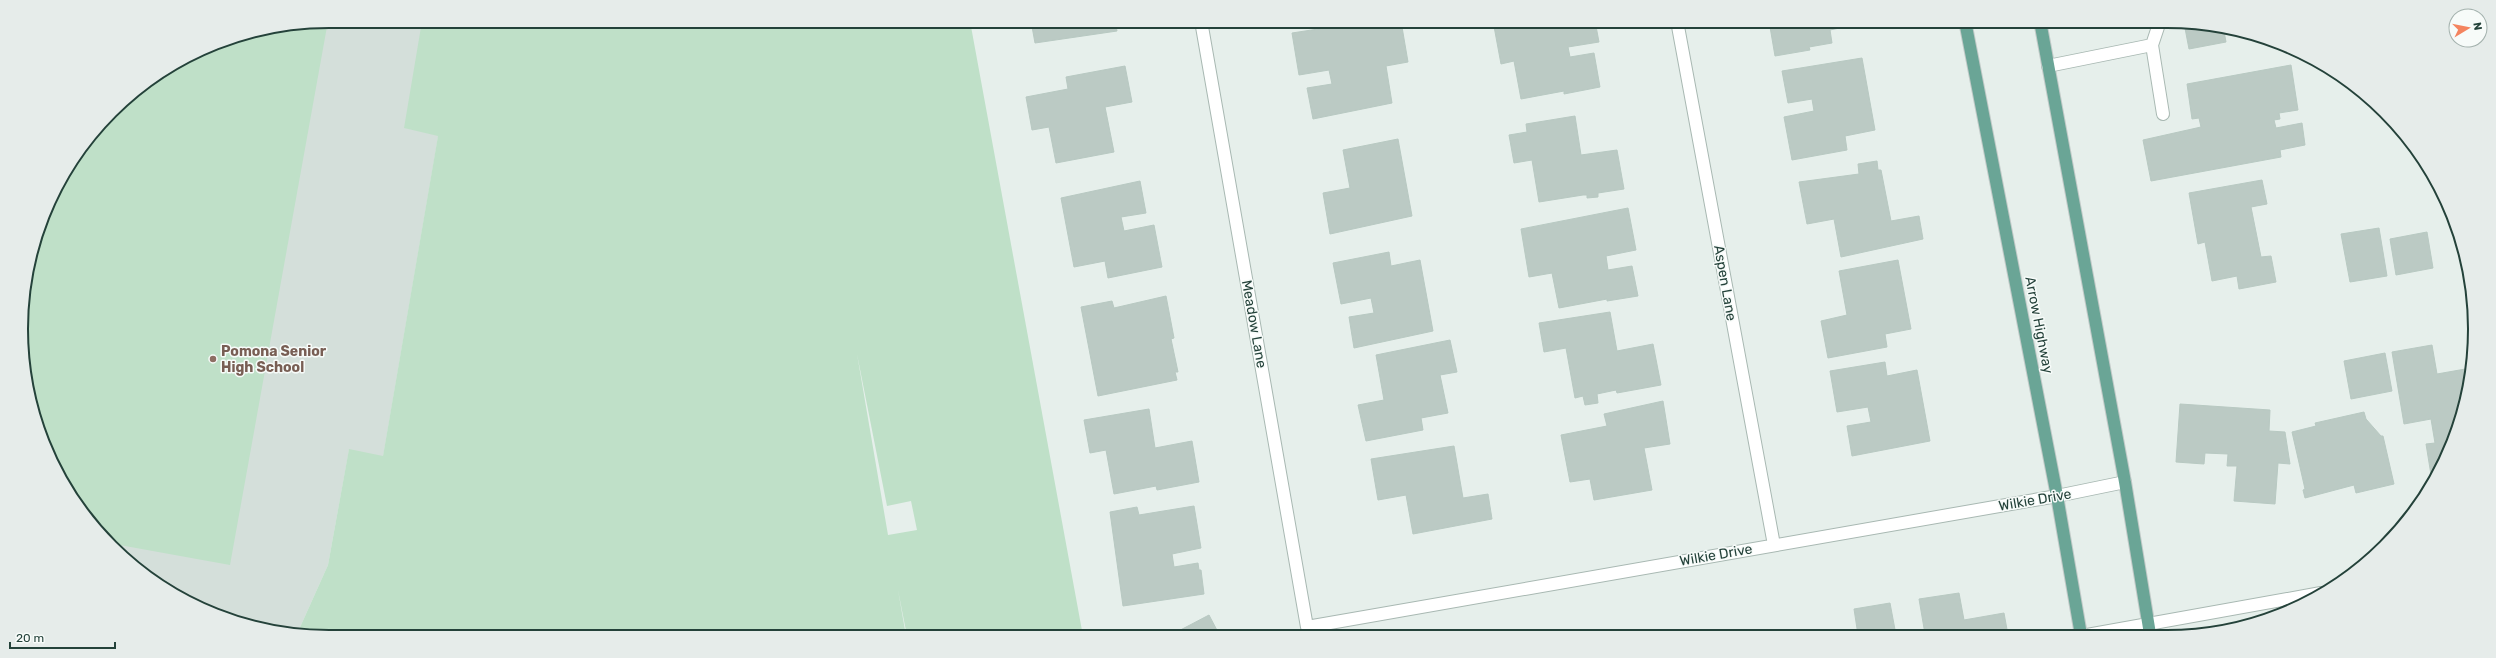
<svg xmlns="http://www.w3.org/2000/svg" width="2496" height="658" font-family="Rubik,sans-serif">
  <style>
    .built { fill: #d4dfda }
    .green { fill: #bfe0c8; fill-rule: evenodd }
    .building { fill: #bbcac4; stroke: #b8c9c2 }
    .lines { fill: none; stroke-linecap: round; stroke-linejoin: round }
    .lane-casing { stroke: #a8b8b2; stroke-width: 14 }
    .street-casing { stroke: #a8b8b2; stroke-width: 14 }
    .primary-casing { stroke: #c2cac8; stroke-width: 14 }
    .lane { stroke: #fff; stroke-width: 12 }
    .street { stroke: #fff; stroke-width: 12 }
    .primary { stroke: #6aa596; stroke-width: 12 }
    .education-dot { fill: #8d6e63; stroke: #f7fbf9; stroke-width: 1.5 }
    .labels { text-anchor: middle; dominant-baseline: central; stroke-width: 3; stroke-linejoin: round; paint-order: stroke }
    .street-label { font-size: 14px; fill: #24423a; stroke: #f7fbf9 }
    .education-label { font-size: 14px; font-weight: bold; fill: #785e54; stroke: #f7fbf9; text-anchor: start }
    .rim { fill: none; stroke: #24423a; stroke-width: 2 }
  </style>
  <rect width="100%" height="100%" fill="#e6efeb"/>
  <!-- built -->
  <path class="built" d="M329,21H458L383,457L349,450L328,565L297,634L269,631L211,614L158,585L85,516L53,465L32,409L22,309L32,249L53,193L85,141L126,98L211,44L269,27Z"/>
  <!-- green -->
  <path class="green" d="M328,21L230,565L114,544L85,516L53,465L32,409L22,309L32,249L53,193L85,141L126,98L211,44L269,27Z
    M422,21H970L1083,636H907L898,590L906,636L329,637L297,634L328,565L349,449L383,456L438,136L404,128ZM857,354L887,506L911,501L917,530L888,535Z"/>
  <!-- building -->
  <path class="building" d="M1031,21H1115L1117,31L1035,43Z
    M1370,21L1395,22L1402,27L1408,62L1386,66L1392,103L1313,119L1307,88L1332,84L1329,70L1299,75L1292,33Z
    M1493,21H1595L1599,42L1568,47L1570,57L1594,53L1600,87L1564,94V91L1521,99L1514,61L1501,64Z
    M1769,21H1873L1830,30L1832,43L1809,47L1810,50L1775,56Z
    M2184,23L2227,27L2234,29L2224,31L2226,42L2189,49Z
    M1862,58L1875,130L1845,136L1847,150L1792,160L1784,117L1814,111L1812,99L1788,103L1782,71Z
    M2291,65L2298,110L2279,113L2280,119L2274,120L2276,128L2302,123L2305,145L2280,150L2281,157L2151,181L2143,140L2201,127L2199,118L2192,119L2187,84Z
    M1125,66L1132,102L1105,107L1114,152L1056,163L1049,127L1032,130L1026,97L1068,89L1066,77Z
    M1575,116L1581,155L1617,150L1624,189L1598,193V197L1587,198V195H1583L1539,202L1532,160L1514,163L1509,135L1527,132L1526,124Z
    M1398,139L1412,216L1330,234L1323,193L1350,188L1343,150Z
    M1877,161L1878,170H1881L1891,221L1919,216L1923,239L1841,257L1834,219L1807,224L1799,182L1859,174L1858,164Z
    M2262,180L2267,204L2251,207L2261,257L2271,256L2276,282L2239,289L2237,276L2212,281L2205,242L2198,244L2189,193Z
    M1140,181L1146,213L1121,217L1124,231L1154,225L1162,267L1108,278L1105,261L1074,267L1061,198Z
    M1628,208L1636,250L1606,256L1608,270L1632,266L1638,296L1607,301V299L1559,308L1552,273L1529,277L1521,229Z
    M2379,228L2387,276L2350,282L2341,234Z
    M2427,232L2433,268L2396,275L2390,239Z
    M1389,252L1391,266L1420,260L1433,331L1354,348L1349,317L1374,313L1371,298L1341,304L1333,263Z
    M1898,260L1911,329L1885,334L1887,347L1828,358L1821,321L1847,315L1839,271Z
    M1166,296L1174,338L1171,339L1178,372H1175L1177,380L1098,396L1081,307L1112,301L1114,308Z
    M1610,312L1617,351L1653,344L1661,385L1617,393L1616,390L1597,394L1598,403L1585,405L1583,396L1575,398L1566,348L1544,352L1539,323Z
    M1450,340L1457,372L1440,375L1448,413L1421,418L1423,430L1366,441L1358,405L1384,400L1376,355Z
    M2432,345L2437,374L2471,368L2469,389L2443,465L2432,481L2426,444L2435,443L2431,419L2404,424L2392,352Z
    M2385,353L2392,391L2351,399L2344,361Z
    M1885,362L1887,376L1917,370L1930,441L1852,456L1847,426L1871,422L1868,407L1837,412L1830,371Z
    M1663,401L1670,444L1644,448L1652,490L1594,500L1590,479L1570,482L1561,435L1607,426L1604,414Z
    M2180,404L2270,410L2269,431L2285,432L2290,464L2278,463L2275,504L2234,501L2237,466H2227L2228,454L2205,453L2204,464L2176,462Z
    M1149,409L1155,448L1192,441L1199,482L1157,490L1156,486L1114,494L1106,450L1090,453L1084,420Z
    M2364,412L2366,419L2381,436H2383L2394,484L2356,493L2354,485L2305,498L2303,490L2305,489L2292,432L2316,426L2315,423Z
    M1454,446L1463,498L1488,494L1492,519L1413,534L1406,495L1378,500L1371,459Z
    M1194,506L1201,548L1172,554L1174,567L1198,563L1199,570H1201L1204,594L1123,606L1110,512L1137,507L1139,515Z
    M1959,593L1964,620L2004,613L2008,635L1925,634L1919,599Z
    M1890,603L1896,635H1858L1854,609Z
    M1209,615L1220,636H1169Z
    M1780,630V635H1749Z"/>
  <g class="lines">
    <defs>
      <path id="lane" d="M2160,21L2152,45L2163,114
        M2048,66L2152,45"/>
      <path id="street" d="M1201,21L1307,627L2057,496L2125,482
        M1677,21L1774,545
        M2087,635L2321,593"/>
      <path id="primary" d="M1965,21L2057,496L2081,635
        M2040,21L2125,482L2150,634"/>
    </defs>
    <!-- lane casing -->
    <use href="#lane" class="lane-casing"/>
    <!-- street casing -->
    <use href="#street" class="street-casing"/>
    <!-- primary casing -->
    <use href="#primary" class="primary-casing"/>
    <!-- lane -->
    <use href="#lane" class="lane"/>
    <!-- street -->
    <use href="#street" class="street"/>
    <!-- primary -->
    <use href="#primary" class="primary"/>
  </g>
  <!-- markers -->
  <circle class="education-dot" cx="213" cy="359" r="4"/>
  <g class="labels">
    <!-- street labels -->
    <g class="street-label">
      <text transform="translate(1725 283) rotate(80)">Aspen Lane</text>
      <text transform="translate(1254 324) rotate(80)">Meadow Lane</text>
      <text transform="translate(2039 325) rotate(79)">Arrow Highway</text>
      <text transform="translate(2035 500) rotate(-10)">Wilkie Drive</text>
      <text transform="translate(1716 555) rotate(-10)">Wilkie Drive</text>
    </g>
    <!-- education labels -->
    <g class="education-label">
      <text x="221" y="351">Pomona Senior<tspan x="221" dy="16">High School</tspan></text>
    </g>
  </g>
  <!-- crop -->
  <path d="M0 0H2496V658H0ZM329 28H2167A301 301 0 0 1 2468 329V329A301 301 0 0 1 2167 630H329A301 301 0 0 1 28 329V329A301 301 0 0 1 329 28Z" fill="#e6ecea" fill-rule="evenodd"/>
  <path class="rim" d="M329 28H2167A301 301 0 0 1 2468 329V329A301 301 0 0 1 2167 630H329A301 301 0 0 1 28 329V329A301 301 0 0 1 329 28Z"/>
  <!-- north arrow -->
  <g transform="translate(2468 28) rotate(80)"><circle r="19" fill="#f7fbf9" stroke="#a3b1ad"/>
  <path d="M0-3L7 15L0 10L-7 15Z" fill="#f4845f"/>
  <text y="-6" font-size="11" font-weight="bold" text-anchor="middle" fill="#24423a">N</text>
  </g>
  <!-- scale -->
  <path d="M10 642v6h105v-6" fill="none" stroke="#24423a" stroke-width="2"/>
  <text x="16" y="642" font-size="12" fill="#24423a" stroke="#f7fbf9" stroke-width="3" paint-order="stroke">20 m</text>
</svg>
